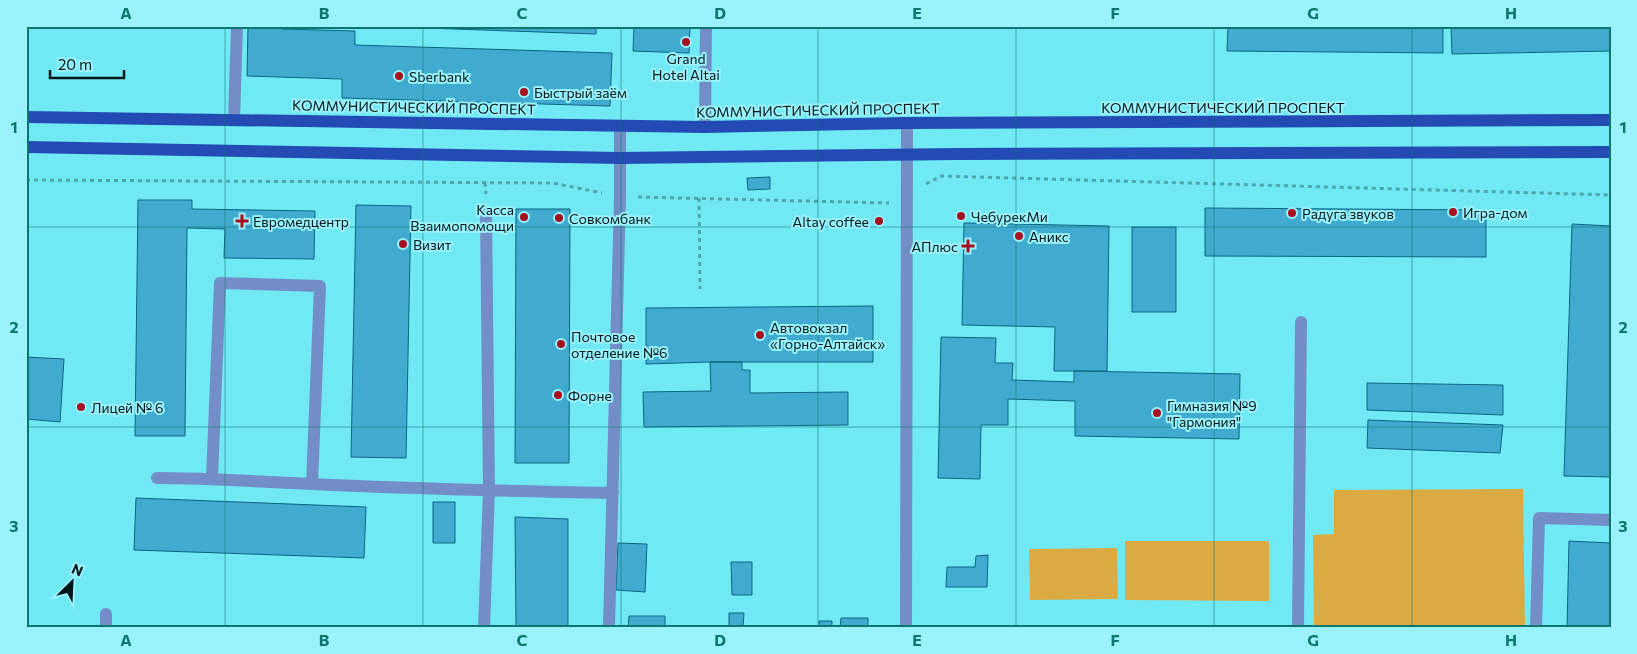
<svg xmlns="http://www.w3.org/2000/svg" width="1637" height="654" font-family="Commissioner,sans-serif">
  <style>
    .green { fill: #d9ab42 }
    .building { fill: #41abcf; stroke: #0a6681 }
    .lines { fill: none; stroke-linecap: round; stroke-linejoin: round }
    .path { stroke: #4da6af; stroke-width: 3; stroke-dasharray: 4 4; stroke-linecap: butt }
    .service { stroke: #738ec6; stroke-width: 12 }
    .minor { stroke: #738ec6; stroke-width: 12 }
    .primary { stroke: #234bb3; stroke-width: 12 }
    .grid { fill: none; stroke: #0f766e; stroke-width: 1; stroke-opacity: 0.55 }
    .poi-dot { fill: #a7101f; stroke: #99f2fc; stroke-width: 2 }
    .labels { text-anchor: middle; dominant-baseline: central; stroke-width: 4; stroke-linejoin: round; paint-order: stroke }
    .poi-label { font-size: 14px; fill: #00171a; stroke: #99f2fc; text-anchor: start }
    .street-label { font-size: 14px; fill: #00171a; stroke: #99f2fc }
    .neatline { fill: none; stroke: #0f766e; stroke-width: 2 }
    .grid-label { font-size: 16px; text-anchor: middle; font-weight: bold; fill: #0f766e }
  </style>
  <rect width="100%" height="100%" fill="#71e9f5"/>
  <!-- green -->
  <path class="green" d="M1523,489L1525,628H1314L1313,535L1334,534V490Z
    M1125,541H1269V601L1125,600Z
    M1117,548L1118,599L1030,600L1029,549Z"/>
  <!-- building -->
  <path class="building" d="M248,26H282V29L355,31V45L612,53L610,106L342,98V79L247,76Z
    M369,26H596V34Z
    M634,26H690L689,53L633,51Z
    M1228,26H1443V53L1227,51Z
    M1451,26H1611V51L1452,54Z
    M770,177V189L748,190L747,178Z
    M138,200H192V209L315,211L314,259L224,258L225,229L187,228L185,436H135Z
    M356,205L411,206L406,458L351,457Z
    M1205,208L1486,210V257L1205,256Z
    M516,209H570L569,463H515Z
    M964,223L1109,226L1107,371H1054L1055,327L962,325Z
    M1572,224L1611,226V477L1564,476Z
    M1132,227H1176V312H1132Z
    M873,306V362H710L646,364V308Z
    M941,337L996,338L995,363H1013L1012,380L1074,382V371L1240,374L1239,439L1075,436V401L1008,399V425H981L980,479L938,478Z
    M26,357L64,359L60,422L26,419Z
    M710,362H742V370H750V393L848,392V425L644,427L643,392L711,391Z
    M1367,383L1503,385V415L1367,410Z
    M1368,420L1503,425L1500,453L1367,448Z
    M136,498L366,507L364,558L134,550Z
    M433,502H455V543H433Z
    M515,517L568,519V628H516Z
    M1569,541L1611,543V628H1567Z
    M618,543L647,544L645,592L616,590Z
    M988,555L987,587H946L947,567H975L976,556Z
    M731,562H752V595H732Z
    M729,613H744L743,628H729Z
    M629,616H665V628H628Z
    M841,618H868V628H840Z
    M819,621H832V628H819Z"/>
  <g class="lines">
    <!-- path -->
    <path class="path" d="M26,180L553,183L602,193
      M485,183L486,194
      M926,184L941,176L1611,195
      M638,197L889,203
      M699,198L700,289"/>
    <!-- service -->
    <path class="service" d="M234,119L237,26
      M157,478C209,478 261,482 313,484C413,489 513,491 613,493
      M212,478L220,283L320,286L312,484
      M106,628V614
      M484,628L489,490L486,212
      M609,628L620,196V126
      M906,628L907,123
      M1298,628L1301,322
      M1536,628L1539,518L1611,520"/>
    <!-- minor -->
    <path class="minor" d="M705,127L706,26"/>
    <!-- primary -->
    <path class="primary" d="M26,117L705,127L907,123L1611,120
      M26,147L620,158L957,154L1611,152"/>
  </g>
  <!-- grid -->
  <path class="grid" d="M225,26V628M423,26V628M621,26V628M818,26V628M1016,26V628M1214,26V628M1412,26V628M26,227H1611M26,427H1611"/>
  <!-- markers -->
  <g class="poi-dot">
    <circle cx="686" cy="42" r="5"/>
    <circle cx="399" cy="76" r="5"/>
    <circle cx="524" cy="92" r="5"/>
    <circle cx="1453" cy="212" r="5"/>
    <circle cx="1292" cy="213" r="5"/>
    <circle cx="961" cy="216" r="5"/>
    <circle cx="524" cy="217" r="5"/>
    <circle cx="559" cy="218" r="5"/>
    <path d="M239.5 213.5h5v5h5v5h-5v5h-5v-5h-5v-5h5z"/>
    <circle cx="879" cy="221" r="5"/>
    <circle cx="1019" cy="236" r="5"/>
    <circle cx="403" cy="244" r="5"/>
    <path d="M965.5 238.5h5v5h5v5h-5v5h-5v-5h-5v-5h5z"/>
    <circle cx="760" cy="335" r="5"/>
    <circle cx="561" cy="344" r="5"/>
    <circle cx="558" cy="395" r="5"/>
    <circle cx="81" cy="407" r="5"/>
    <circle cx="1157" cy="413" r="5"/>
  </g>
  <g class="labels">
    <!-- poi labels -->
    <g class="poi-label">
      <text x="686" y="58" text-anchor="middle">Grand<tspan x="686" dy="16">Hotel Altai</tspan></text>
      <text x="409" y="76">Sberbank</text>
      <text x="534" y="92">Быстрый заём</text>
      <text x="514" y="209" text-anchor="end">Касса<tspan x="514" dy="16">Взаимопомощи</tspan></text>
      <text x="1463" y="212">Игра-дом</text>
      <text x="1302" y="213">Радуга звуков</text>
      <text x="971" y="216">ЧебурекМи</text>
      <text x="569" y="218">Совкомбанк</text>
      <text x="253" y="221">Евромедцентр</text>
      <text x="869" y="221" text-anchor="end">Altay coffee</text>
      <text x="1029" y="236">Аникс</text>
      <text x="413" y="244">Визит</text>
      <text x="958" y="246" text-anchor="end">АПлюс</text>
      <text x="770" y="327">Автовокзал<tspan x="770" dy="16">«Горно-Алтайск»</tspan></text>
      <text x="571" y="336">Почтовое<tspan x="571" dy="16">отделение №6</tspan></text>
      <text x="568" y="395">Форне</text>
      <text x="1167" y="405">Гимназия №9<tspan x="1167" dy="16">"Гармония"</tspan></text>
      <text x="91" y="407">Лицей № 6</text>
    </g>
    <!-- street labels -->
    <g class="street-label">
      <text transform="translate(414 107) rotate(1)">КОММУНИСТИЧЕСКИЙ ПРОСПЕКТ</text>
      <text x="1223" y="107">КОММУНИСТИЧЕСКИЙ ПРОСПЕКТ</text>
      <text transform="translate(818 110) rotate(-1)">КОММУНИСТИЧЕСКИЙ ПРОСПЕКТ</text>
    </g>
  </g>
  <!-- border -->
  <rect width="1637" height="654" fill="none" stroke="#99f2fc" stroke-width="55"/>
  <!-- north arrow -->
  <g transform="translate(72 582) rotate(24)" stroke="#99f2fc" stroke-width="4" paint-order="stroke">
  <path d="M0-4L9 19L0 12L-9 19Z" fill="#00171a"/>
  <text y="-8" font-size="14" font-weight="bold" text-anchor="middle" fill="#00171a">N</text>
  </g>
  <!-- scale -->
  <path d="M50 70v8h74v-8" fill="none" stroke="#00171a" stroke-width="2.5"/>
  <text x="58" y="70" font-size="15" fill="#00171a" stroke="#99f2fc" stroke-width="4" paint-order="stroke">20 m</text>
  <rect x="28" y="28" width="1582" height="598" class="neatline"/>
  <g class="grid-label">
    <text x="126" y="19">A</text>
    <text x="324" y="19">B</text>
    <text x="522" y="19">C</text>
    <text x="720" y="19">D</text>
    <text x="917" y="19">E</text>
    <text x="1115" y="19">F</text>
    <text x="1313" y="19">G</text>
    <text x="1511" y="19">H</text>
    <text x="14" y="133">1</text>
    <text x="1623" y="133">1</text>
    <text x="14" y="333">2</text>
    <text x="1623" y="333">2</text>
    <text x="14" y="532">3</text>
    <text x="1623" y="532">3</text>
    <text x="126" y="646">A</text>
    <text x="324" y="646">B</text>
    <text x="522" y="646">C</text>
    <text x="720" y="646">D</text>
    <text x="917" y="646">E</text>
    <text x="1115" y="646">F</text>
    <text x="1313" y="646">G</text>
    <text x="1511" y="646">H</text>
  </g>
</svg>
